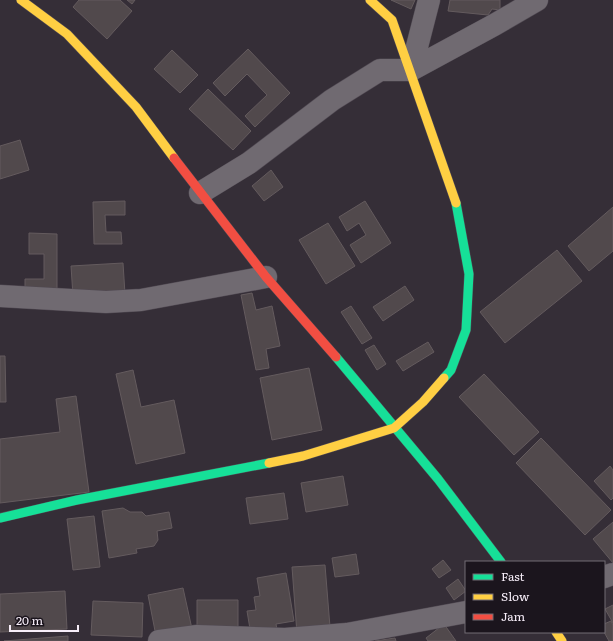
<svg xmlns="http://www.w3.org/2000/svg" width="613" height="641" font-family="Literata,serif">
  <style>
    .building { fill: #51494c; stroke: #645b5e }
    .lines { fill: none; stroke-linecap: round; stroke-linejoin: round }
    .street-casing { stroke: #514a53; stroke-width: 23 }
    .fast-casing { stroke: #514a53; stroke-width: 10 }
    .slow-casing { stroke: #514a53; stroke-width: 10 }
    .jam-casing { stroke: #514a53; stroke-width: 10 }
    .street { stroke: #706a71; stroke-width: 22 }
    .fast { stroke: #16e098; stroke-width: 9 }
    .slow { stroke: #ffcf43; stroke-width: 9 }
    .jam { stroke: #f24e42; stroke-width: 9 }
  </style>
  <rect width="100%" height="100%" fill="#352e37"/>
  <!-- building -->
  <path class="building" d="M79,0H120L132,11L107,39L73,7Z
    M127,0H135L132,4Z
    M391,0H415L411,9Z
    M450,0H500V10L492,9L488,15L448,11Z
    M248,49L290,93L255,127L245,116L267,95L247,74L225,96L213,83Z
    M172,50L198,75L180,93L154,69Z
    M208,89L251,131L233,150L189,109Z
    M20,140L29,170L0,179V146Z
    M271,170L283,187L264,201L252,186Z
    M125,201V215H105L106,232H121L122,244H94L93,202Z
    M365,201L391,243L361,263L350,245L366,235L359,223L347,231L339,217Z
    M613,207V251L589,271L568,246Z
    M328,223L355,266L326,284L299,240Z
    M29,233L57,234V293L25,292V279H44V254H29Z
    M557,250L582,281L505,343L480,312Z
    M123,263L125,294L73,296L71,266Z
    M405,286L414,300L383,321L373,307Z
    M252,293L256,310L272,306L280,346L266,349L269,368L256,370L241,295Z
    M351,306L372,338L362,344L341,312Z
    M428,342L434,352L403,371L396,361Z
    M374,345L386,364L377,370L365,350Z
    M0,356H5L6,402H0Z
    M309,368L322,430L272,440L260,378Z
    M133,370L141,407L174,400L185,453L136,464L116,374Z
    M484,374L539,432L514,455L459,397Z
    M76,396L89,492L0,503V439L60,432L56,399Z
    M541,438L611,510L585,535L516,463Z
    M610,466L613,470V498L611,500L594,481Z
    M343,476L348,505L306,512L301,483Z
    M284,493L288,519L250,524L246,498Z
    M123,508L130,512H142L146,516L169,512L172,528L157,531L158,540L154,546L136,549L137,553L109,558L102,511Z
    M94,516L100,567L73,570L67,519Z
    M613,522V563L593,539Z
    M356,554L359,574L335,577L332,558Z
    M443,560L451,570L439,578L432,569Z
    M325,565L330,627L297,634L292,567Z
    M286,573L294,621L276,624L277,630L250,629L247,611L256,610L254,597L260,596L257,578Z
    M458,579L466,591L454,600L446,588Z
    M183,588L192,629L156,636L148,595Z
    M65,591L67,629L0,632V594Z
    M197,600H238V630H197Z
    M93,601L143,603L142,637L91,635Z
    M613,605V623L605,609Z
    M611,621L613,625V641H609L604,632V624Z
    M444,624L456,641H428L426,638Z
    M68,636V641H4Z
    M395,638L396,641H375Z"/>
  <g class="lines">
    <defs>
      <path id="street" d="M411,70L494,25L537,0
        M200,193L249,163L332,100L380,70H411L429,0
        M0,296L106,302L141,300L266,277
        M604,577L613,574
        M159,641L197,636L285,639L347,634L466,612"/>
      <path id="fast" d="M336,357L438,479L501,562
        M444,378L451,370L466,330L469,274L456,203
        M0,518L77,500L269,463"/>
      <path id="slow" d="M21,0L67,34L136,107L174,158
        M370,0L392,20L456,203
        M269,463L303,456L394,428L423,402L444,378
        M556,632L562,641"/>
      <path id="jam" d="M174,158L266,277L336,357"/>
    </defs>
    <!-- street casing -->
    <use href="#street" class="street-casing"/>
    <!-- fast casing -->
    <use href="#fast" class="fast-casing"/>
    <!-- slow casing -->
    <use href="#slow" class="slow-casing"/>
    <!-- jam casing -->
    <use href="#jam" class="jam-casing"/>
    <!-- street -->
    <use href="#street" class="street"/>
    <!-- fast -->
    <use href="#fast" class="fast"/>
    <!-- slow -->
    <use href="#slow" class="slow"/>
    <!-- jam -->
    <use href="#jam" class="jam"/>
  </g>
  <!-- legend -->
  <rect x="465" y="561" width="140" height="72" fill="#1b151d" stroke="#736c75"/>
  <rect x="473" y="574" width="20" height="6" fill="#16e098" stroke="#736c75"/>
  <text x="501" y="581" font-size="12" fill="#f7eef9">Fast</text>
  <rect x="473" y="594" width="20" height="6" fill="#ffcf43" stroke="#736c75"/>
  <text x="501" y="601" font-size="12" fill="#f7eef9">Slow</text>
  <rect x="473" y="614" width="20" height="6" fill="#f24e42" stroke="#736c75"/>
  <text x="501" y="621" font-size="12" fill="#f7eef9">Jam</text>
  <!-- scale -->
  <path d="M10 625v6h68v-6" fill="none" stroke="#f7eef9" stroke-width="2"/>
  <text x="16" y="625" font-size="12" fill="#f7eef9" stroke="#1b151d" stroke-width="3" paint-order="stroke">20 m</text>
</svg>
